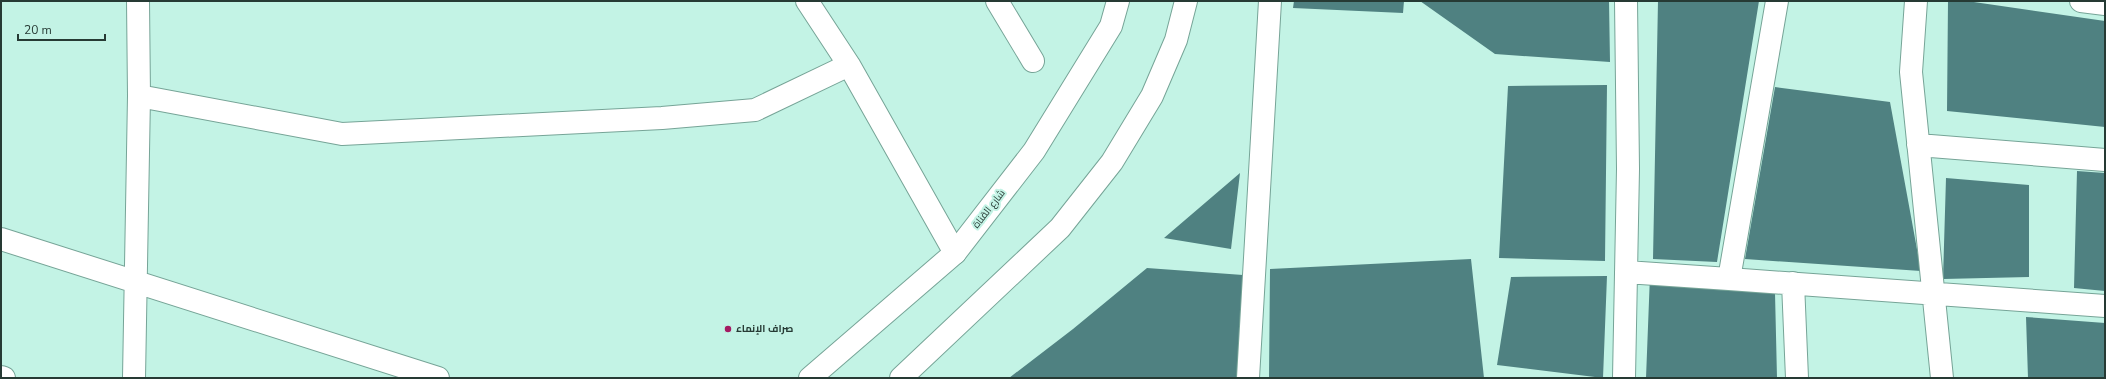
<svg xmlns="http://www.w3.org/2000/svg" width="2106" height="379" font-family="'Nunito Sans',Cairo,sans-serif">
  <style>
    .building { fill: #4f8181 }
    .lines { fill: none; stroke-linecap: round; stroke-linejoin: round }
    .minor-casing { stroke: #76a497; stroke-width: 24 }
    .tertiary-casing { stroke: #76a497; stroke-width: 24 }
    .minor { stroke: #fff; stroke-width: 22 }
    .tertiary { stroke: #fff; stroke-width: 22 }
    .poi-dot { fill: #a41a62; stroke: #c3f3e5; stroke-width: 1.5 }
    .labels { text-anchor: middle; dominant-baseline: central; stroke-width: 4; stroke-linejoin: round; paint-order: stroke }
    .street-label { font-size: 10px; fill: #263a34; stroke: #c3f3e5 }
    .poi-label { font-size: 10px; font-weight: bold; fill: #263a34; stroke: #c3f3e5; text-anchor: start }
  </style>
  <rect width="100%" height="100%" fill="#c3f3e5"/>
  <!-- building -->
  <path class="building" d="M1294,1H1404L1403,13L1293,8Z
    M1420,1H1609L1610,62L1495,54Z
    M1658,1H1759L1717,262L1653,259Z
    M1948,1H1967L2105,21V127L1947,111Z
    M1607,85L1605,261L1499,258L1508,86Z
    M1775,87L1890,102L1921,271L1745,259Z
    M2077,171L2105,173V291L2074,288Z
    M1240,173L1231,249L1164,238Z
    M1946,178L2029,185V277L1943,279Z
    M1471,259L1484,378H1269L1270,269Z
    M1147,268L1243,275L1238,378H1009L1073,329Z
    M1650,275L1775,293L1777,378H1646Z
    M1607,276L1603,378L1497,365L1511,277Z
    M2026,317L2105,323V378H2028Z"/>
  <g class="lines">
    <defs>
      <path id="minor" d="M807,1L849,65L955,253
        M997,1L1033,61
        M1777,1L1729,279L2105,306
        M1916,1L1911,72L1942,378
        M2081,1L2105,4
        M139,96L342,134L662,118L755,110L849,65
        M1918,145L2105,160
        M1,239L438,378
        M1626,272L1729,279
        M1793,283L1797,378
        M1,377L4,378
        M134,378L139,96L138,1
        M1248,378L1270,1
        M1624,378L1628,169L1626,1"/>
      <path id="tertiary" d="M810,378L955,253L1034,151L1111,26L1118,1
        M901,378L1060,228L1112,162L1152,96L1176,40L1186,1"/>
    </defs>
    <!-- minor casing -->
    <use href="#minor" class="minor-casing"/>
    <!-- tertiary casing -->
    <use href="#tertiary" class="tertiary-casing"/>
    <!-- minor -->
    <use href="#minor" class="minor"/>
    <!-- tertiary -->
    <use href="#tertiary" class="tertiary"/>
  </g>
  <!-- markers -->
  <circle class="poi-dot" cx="728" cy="329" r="4"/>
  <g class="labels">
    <!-- street labels -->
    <g class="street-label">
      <text transform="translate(989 209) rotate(-52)">شارع القناة</text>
    </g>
    <!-- poi labels -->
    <g class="poi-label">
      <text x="736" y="329">صراف الإنماء</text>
    </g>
  </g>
  <!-- border -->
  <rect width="2106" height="379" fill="none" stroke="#263a34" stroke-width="4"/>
  <!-- scale -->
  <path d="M18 34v6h87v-6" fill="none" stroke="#263a34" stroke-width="2"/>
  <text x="24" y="34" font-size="12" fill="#263a34" stroke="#c3f3e5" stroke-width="3" paint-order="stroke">20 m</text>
</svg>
